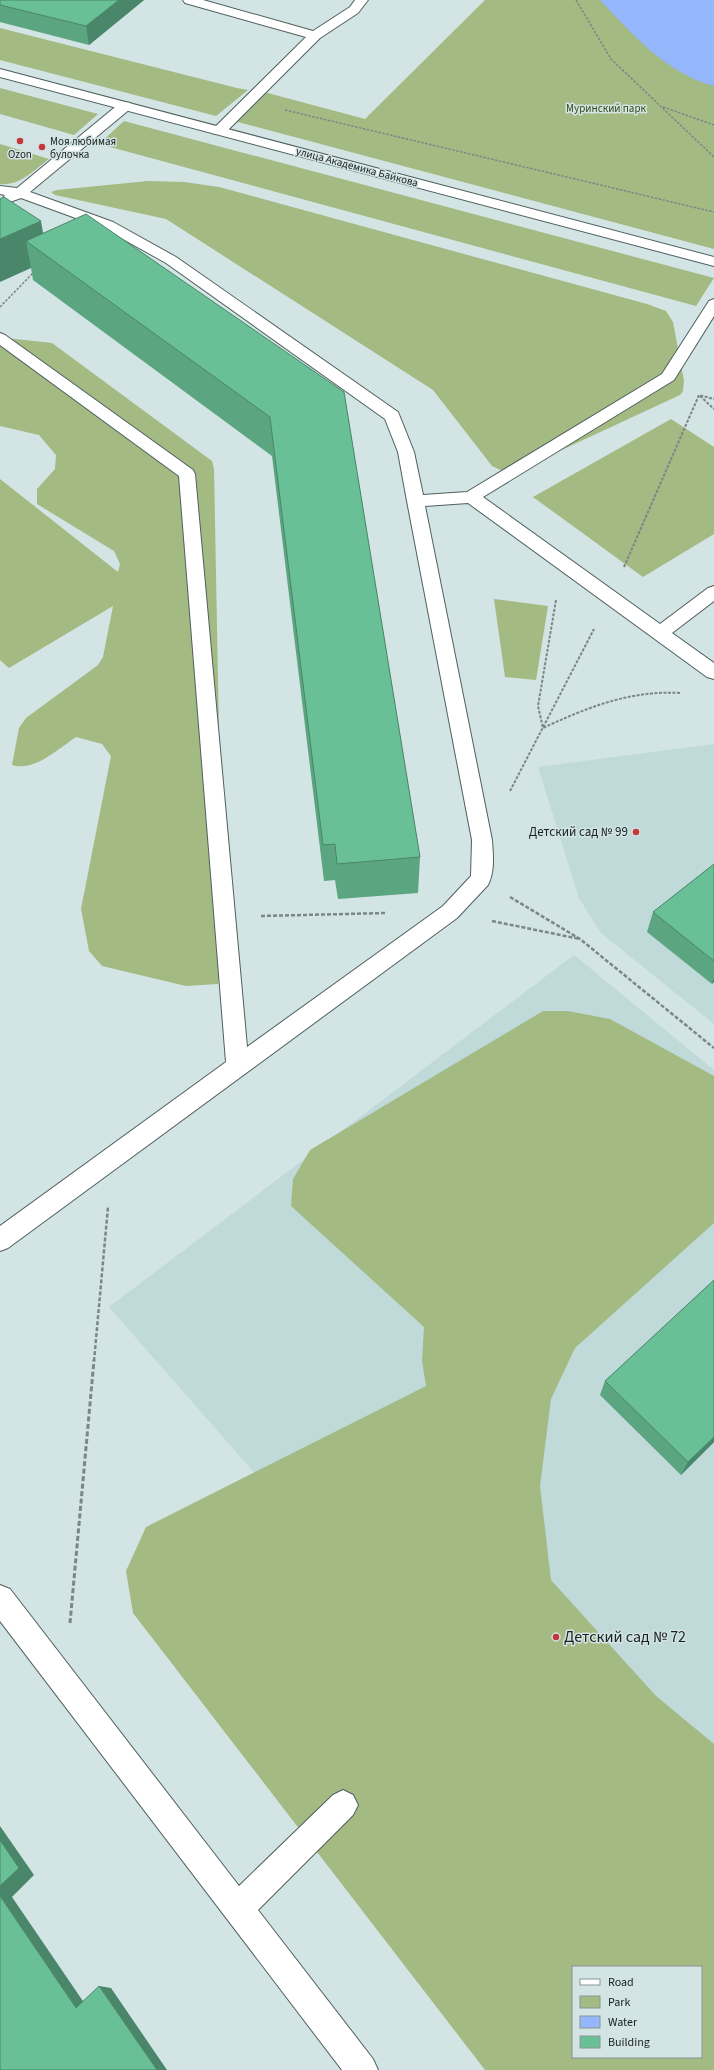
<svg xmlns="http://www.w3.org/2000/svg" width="714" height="2070" font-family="'Source Sans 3',sans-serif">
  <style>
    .built { fill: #bfdad9 }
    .green { fill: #a3ba83; fill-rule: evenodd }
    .water { fill: #94b6fa }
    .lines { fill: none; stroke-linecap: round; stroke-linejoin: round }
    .lane-casing { stroke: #505f5f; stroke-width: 2 }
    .secondary-casing { stroke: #505f5f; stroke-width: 2 }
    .path-far3 { stroke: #7a8786; stroke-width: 1.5; stroke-dasharray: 2.5 1.5; stroke-linecap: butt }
    .path-far2 { stroke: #7a8786; stroke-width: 2; stroke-dasharray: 3 1.5; stroke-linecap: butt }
    .path-far1 { stroke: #7a8786; stroke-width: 2.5; stroke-dasharray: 4 2; stroke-linecap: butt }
    .path { stroke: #7a8786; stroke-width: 3; stroke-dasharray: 5 2.5; stroke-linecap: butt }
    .lane { fill: #fff; fill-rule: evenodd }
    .secondary { fill: #fff; fill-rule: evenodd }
    .wall { fill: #5ba581 }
    .shaded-wall { fill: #4a8669 }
    .building { fill: #6ac096; stroke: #4a8669 }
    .poi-dot { fill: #c6373a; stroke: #d2e4e3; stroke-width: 1.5 }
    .labels { text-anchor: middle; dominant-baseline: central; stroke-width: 3; stroke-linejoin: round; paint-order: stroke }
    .far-park-label { font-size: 11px; fill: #344711; stroke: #d2e4e3 }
    .far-poi-label { font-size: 11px; fill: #1b2121; stroke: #d2e4e3; text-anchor: start }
    .far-street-label { font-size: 11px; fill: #1b2121; stroke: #d2e4e3 }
    .poi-label { font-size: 13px; fill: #1b2121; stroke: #d2e4e3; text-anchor: end }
    .near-poi-label { font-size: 16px; fill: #1b2121; stroke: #d2e4e3; text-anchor: start }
  </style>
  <rect width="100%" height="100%" fill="#d2e4e3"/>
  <!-- built -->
  <path class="built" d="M714,744V1024L601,933L579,898L538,767Z
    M574,955L714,1070V1998L701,1967H687L109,1307Z"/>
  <!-- green -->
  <path class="green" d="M485,0H714V249L234,121L264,92L365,119Z
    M0,28L237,88L248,90L216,116L0,60Z
    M0,88L98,114L74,135L0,114Z
    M124,121L714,278L696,306L99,144Z
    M0,144L49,159C34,170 20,186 0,184Z
    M148,181L184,182L219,187L647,304L666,311L673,322L684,381L683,391L680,395L525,467L505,472L492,466L433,390L166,219L55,195L51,192L57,190Z
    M6,338L52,343L212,461L214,469L223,943L218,984L186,986L102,966L89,951L81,909L111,756L102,744L76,737C58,749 34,772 12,765L19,728L26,718L98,665L103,657L113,606L9,668L0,660V479L118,572L120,564L114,551L37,504V489L55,469L56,455L39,435L0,426V339Z
    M671,419L714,447V534L643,577L533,497Z
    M494,599L548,606L536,680L505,677Z
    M543,1011H568L610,1019L714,1076V1223L575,1348L551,1399L540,1486L551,1580L656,1696L714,1744V2070H485L133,1613L126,1571L146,1527L426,1386L422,1361L424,1327L291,1206L293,1179L310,1150ZM573,1967H701V2057H573Z"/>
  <!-- water -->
  <path class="water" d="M600,0H714V86C667,74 632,34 600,0Z"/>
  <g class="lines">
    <defs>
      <path id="lane" d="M183,0H203L313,31L350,7L355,0H368L358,13L320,38L224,134H214L212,131L214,128L306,37L185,3Z
        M125,102L130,103L132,106L130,109L30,192L113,222L176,257L398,412L414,452L423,495L467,492L662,374L709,301L714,299V316L674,380L483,497L660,624L708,588L714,586V601L672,633L714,663V679L707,677L468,503L425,506L492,840C493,855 495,871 488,885L457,918L8,1248L0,1251V1226L226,1062L179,476L0,345V333L5,335L193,470L195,474L247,1047L443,906L471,876L472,840L407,501L398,452L385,419L166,263L103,228L21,198L10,202L5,201L3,198L5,195L0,194V186L17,188L120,103Z
        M0,1585L10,1589L239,1886L333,1795L343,1790L353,1795L358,1805L353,1815L258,1910L373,2059L378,2070H342L0,1621Z"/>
      <path id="secondary" d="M0,69L714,257V266L0,77Z"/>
    </defs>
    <!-- lane casing -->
    <use href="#lane" class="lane-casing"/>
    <!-- secondary casing -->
    <use href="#secondary" class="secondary-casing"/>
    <!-- path-far3 -->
    <path class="path-far3" d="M576,0L611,59L714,157
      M663,107L714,125
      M285,110L714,212
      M0,307L33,273"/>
    <!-- path-far2 -->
    <path class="path-far2" d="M700,396L714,409
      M624,567L699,395L714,399
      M556,600L538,706L543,728C588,707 631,690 681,693
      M510,791L594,629"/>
    <!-- path-far1 -->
    <path class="path-far1" d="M510,897L580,939L714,1048
      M261,916L386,913
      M492,921L580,939
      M94,1361L108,1207"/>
    <!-- path -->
    <path class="path" d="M70,1623L94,1360"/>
    <!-- lane -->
    <use href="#lane" class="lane"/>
    <!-- secondary -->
    <use href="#secondary" class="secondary"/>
  </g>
  <!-- wall -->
  <path class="wall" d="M0,0H144L89,45L0,22Z
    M0,199L43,233L344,392L420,857L418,893L338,899L335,880L324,881L272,456L33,280L31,268Z
    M714,864V982L712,984L647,932L653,912Z
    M714,1280V1442L681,1475L600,1395L605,1381Z"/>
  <!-- shaded-wall -->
  <path class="shaded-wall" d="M119,0H144L89,45L86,26Z
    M41,221L47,256L26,241L31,268L0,282V239Z
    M714,977V982L712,984Z
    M714,1437V1442L681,1475L688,1462Z
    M0,1826L34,1875L12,1897L89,2010L76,2008L0,1896Z
    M99,1986L111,1988L167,2070H157Z"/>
  <!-- building -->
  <path class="building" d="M0,0H119L86,26L0,5Z
    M4,197L41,221L0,239V199Z
    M86,214L344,392L420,857L337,864L335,844L323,845L270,417L26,241Z
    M714,864V961L653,912Z
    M714,1280V1437L688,1462L605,1381Z
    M0,1840L19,1868L0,1886Z
    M0,1896L76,2008L99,1986L157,2070H0Z"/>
  <!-- markers -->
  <g class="poi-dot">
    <circle cx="20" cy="141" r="4"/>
    <circle cx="42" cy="147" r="4"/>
    <circle cx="636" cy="832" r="4"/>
    <circle cx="556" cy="1637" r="4"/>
  </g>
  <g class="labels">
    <!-- far-park labels -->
    <g class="far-park-label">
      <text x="606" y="108">Муринский парк</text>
    </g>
    <!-- far-poi labels -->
    <g class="far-poi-label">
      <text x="50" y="141">Моя любимая<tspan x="50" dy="13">булочка</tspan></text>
      <text x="20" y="154" text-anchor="middle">Ozon</text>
    </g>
    <!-- far-street labels -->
    <g class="far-street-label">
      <text transform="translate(357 167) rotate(15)">улица Академика Байкова</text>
    </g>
    <!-- poi labels -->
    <g class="poi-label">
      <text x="628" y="832">Детский сад № 99</text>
    </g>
    <!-- near-poi labels -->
    <g class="near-poi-label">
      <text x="564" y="1637">Детский сад № 72</text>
    </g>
  </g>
  <!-- legend -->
  <rect x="572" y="1966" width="130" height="92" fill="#d2e4e3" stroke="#899695"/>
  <rect x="580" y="1979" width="20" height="6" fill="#ffffff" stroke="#899695"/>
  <text x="608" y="1986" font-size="12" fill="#1b2121">Road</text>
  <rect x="580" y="1996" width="20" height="12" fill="#a3ba83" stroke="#899695"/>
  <text x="608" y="2006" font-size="12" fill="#1b2121">Park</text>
  <rect x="580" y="2016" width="20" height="12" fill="#94b6fa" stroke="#899695"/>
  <text x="608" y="2026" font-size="12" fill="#1b2121">Water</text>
  <rect x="580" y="2036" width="20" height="12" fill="#6ac096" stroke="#899695"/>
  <text x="608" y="2046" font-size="12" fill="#1b2121">Building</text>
</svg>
